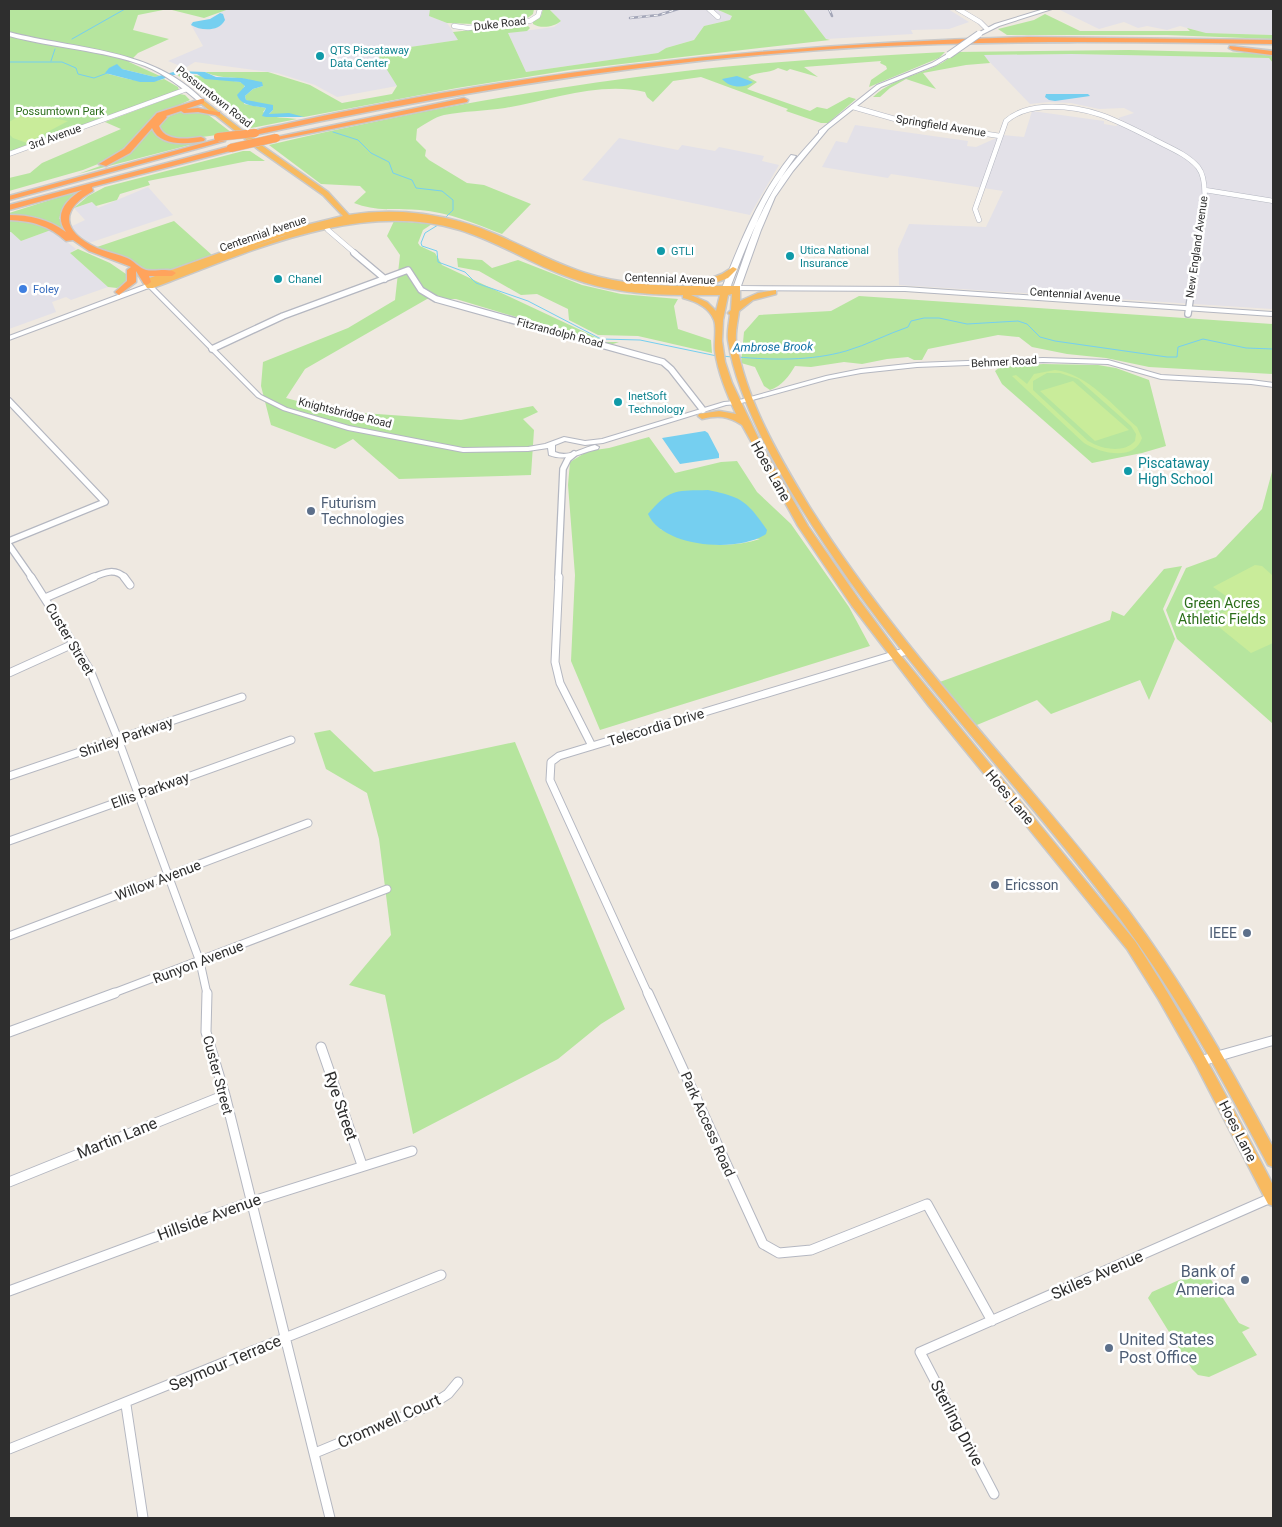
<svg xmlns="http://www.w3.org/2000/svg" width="1282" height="1527" font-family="Roboto,sans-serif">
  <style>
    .industrial { fill: #e3e1e8 }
    .green { fill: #b6e59e; fill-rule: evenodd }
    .pitch { fill: #c9ec9a; fill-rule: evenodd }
    .water { fill: #75cff0 }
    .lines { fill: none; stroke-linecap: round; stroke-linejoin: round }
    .stream { stroke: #75cff0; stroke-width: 1 }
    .minor-far3-casing { stroke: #b4b7c1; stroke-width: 5.5 }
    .minor-far2-casing { stroke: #b4b7c1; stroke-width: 8 }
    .minor-far1-casing { stroke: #b4b7c1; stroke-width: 9 }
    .minor-casing { stroke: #b4b7c1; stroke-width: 11 }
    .tertiary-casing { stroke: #b4b7c1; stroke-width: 2 }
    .secondary-casing { stroke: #b4b7c1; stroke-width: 2 }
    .trunk-casing { stroke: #c9c9c9; stroke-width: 3 }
    .motorway-casing { stroke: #c9c9c9; stroke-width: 3 }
    .minor-far3 { stroke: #fff; stroke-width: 4.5 }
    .minor-far2 { stroke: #fff; stroke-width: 5.5 }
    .minor-far1 { stroke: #fff; stroke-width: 7 }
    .minor { stroke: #fff; stroke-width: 9 }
    .tertiary { fill: #fff; fill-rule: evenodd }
    .secondary { fill: #fff; fill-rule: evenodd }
    .trunk { fill: #f8ba60; fill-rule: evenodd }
    .motorway { fill: #ffa35c; fill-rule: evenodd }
    .rail-casing { stroke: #a3a6b8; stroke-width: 2.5 }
    .rail { stroke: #fff; stroke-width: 1; stroke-dasharray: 4; stroke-linecap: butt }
    .secondary-bridge-casing { stroke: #b4b7c1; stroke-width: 8; stroke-linecap: butt }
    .motorway-bridge-casing { stroke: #c9c9c9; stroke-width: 9; stroke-linecap: butt }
    .secondary-bridge { stroke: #fff; stroke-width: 6 }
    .motorway-bridge { stroke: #ffa35c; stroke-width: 8 }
    .culture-dot { fill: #0f9aa8; stroke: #fff; stroke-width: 2 }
    .shop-dot { fill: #3f7fe0; stroke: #fff; stroke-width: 2 }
    .service-dot { fill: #5c6f8a; stroke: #fff; stroke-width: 2 }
    .labels { text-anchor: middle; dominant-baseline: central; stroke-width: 5; stroke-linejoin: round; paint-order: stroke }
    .far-street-label { font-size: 11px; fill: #2e2e2e; stroke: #fff }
    .far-culture-label { font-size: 11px; fill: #0d838f; stroke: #fff; text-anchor: start }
    .far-park-label { font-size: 11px; fill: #2c6e1b; stroke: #fff }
    .far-shop-label { font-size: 11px; fill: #366cbe; stroke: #fff; text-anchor: start }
    .far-water-label { font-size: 12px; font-style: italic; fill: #0d6fa3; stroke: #fff }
    .culture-label { font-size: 14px; fill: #0d838f; stroke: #fff; text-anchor: start }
    .street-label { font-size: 14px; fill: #2e2e2e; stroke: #fff }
    .service-label { font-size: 14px; fill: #4e5e75; stroke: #fff; text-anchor: start }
    .park-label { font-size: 14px; fill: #2c6e1b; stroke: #fff }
    .near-street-label { font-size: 16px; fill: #2e2e2e; stroke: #fff }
    .near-service-label { font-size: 16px; fill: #4e5e75; stroke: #fff; text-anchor: end }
  </style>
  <rect width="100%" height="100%" fill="#efe9e1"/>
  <!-- industrial -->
  <path class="industrial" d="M229,9H430L429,16L447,23L459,40L377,52L397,86L337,97L315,85L277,73L195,62L185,68L168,61L203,46L190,23L221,17L219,12Z
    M549,9H716L732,16L730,20L704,26L694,40L666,48L658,53L526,72L508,33L554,27L561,21Z
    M803,9H948L969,22L949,29L911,30L913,34L826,39Z
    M1065,9H1273V35L1206,33L1180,26L1167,30L1147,26L1138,28L1124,22L1099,29L1060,10Z
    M1072,54L1269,58L1273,63V309L899,285L898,249L909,224L986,227L1003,191L891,174L888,178L822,167L836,141L847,143L855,125L968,141L967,146L976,147L1003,135L1024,137L1032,111L1104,121V124L1116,126L1124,122L1118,118L1134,113L1124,108L1099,109L1071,103L1049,102L1030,104L983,55Z
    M619,138L678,150L682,145L715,151L719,147L764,156L762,161L779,165L750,215L582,180Z
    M148,187L173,215L89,243L70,227L85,220L74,208L93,202L98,208Z
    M51,230L76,249L70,253L108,287L71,300L66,297L52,302L56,312L9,329V232H11L21,241Z"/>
  <!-- green -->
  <path class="green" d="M9,9H229L204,18L168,9L138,15L133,30L169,39L138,53L129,62L160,76L155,77L122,69L105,73C124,78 145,85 164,79L178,87L179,90L12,152L9,149Z
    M430,9H534L533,14L526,19L473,24L447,23L429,16Z
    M543,9H549L561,21C554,27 541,29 533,24V21L541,16Z
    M716,9H803L826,39L830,40L570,70L457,88L304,117L269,114L273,110L246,100L245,96L253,89L263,86C242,73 227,82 205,72H268L310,85L342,103L392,94L397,86L376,52L458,40L453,32L526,24L530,28L527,31L508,33L526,72L658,53L666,48L694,40L704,26L730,20L732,16Z
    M1045,14L1080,31H1190L1187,28L1206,33L1273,35V39L1167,35H1007L998,29L1034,20Z
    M1129,50L1253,53L1273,55V63L1269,58L1072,54L984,55L990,63L966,65L923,73L936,89L906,79L890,88L880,97H873C898,73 934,75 956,52Z
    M945,52L939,58L869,87L871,80L887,69L886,66L880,63L881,61L804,67L818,77L790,69L787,71L778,68C768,74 757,71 748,77L757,82L747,89L810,111L817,107L827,109L849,97L856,99L828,123H821L786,111L788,109L701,77L673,81L653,102L647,97L645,92C600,81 550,100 505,108C485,111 464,111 444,115C435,117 425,124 417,129L416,140L426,150L425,156L429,160L467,183L484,185L531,204L502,234C476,224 448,212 420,210C398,208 375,212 354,203L366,192L360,186L321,184L269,145C407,113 545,87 685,71C772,61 858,57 945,52Z
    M180,73L240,82L245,85L243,89L244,104L266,108L263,112C274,119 284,117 297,119L246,129L208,96L176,74Z
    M180,94L185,95L190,100L161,113L127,148L113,158L83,170L9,191V178L30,173L42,163L121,129L105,122Z
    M186,111L206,113L232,133L187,139L163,135L158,127C165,116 174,114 186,111Z
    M152,126C156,147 189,135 201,142L78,174L114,161Z
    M243,151H250L265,161H248L148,181L150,185L120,194L117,200L96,206L92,202L74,208L88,196L105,187Z
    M85,189C71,197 63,203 59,219H61L63,228L38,218L9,216V213Z
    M9,220L50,225L51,230L21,241L11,232H9Z
    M174,221L212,255L167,271L154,273L143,269L128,259L97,247Z
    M394,221L432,224L423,230L418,243L420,246L435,253L442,265L606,342H619L610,345L456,299H427L305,369L286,398L335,411L461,420L533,406L538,412L523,419L534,430L531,475L399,479L353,439L335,449L271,425L261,386L263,362L348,328L395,300L400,255L387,236Z
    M78,249L110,263L126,274L127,282L117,288L108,287L70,253Z
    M457,258L482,260L492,268L518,260L582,285L621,294L678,299L674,306L678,329L711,340L712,353L638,336L598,335L569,320L568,309L537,294L521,295L479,271L458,267Z
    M859,296L1273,324V374L1149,367L1106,358L1067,354L1032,347L1019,337L998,335L928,349L922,360H914L908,357L887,359L862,364L844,362L811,367L795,366C789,376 782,386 770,390L764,386L755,367L741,363L744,332L759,315L831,311Z
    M1043,364L1098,365L1116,368L1149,380L1166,446L1142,453L1092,463L1002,384L995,371L1000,367Z
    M649,437L675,473L721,462L737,461L757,492L791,524L849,607L870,646L600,730L571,661L575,575L568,485L570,462L588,451L609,448ZM660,529L760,539C726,550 692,544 660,529Z
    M1273,468V724L1177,639L1166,610L1186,568L1216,557L1262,509Z
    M1182,566L1163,609L1175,639L1149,700L1140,680L1051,714L1037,700L972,727L937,683L1110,620L1112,611L1124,616L1164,569Z
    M330,730L374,772L515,742L625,1009L601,1024L558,1059L413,1134L385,995L349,985L391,935L379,839L367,793L326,769L314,733Z
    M1195,1273L1203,1274L1210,1278L1239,1323L1250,1328L1242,1332L1257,1355L1209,1377L1198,1375L1192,1369L1148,1298L1152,1292Z"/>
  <!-- pitch -->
  <path class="pitch" d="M24,113L68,121L27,143L13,138L9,134V122Z
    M1055,370C1088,374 1113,406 1137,427L1142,438C1134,462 1100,453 1084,443L1012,376L1016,375L1027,384L1034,374ZM1047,373H1060L1078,379L1131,426L1136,434L1135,441C1123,454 1102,449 1088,441L1033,390V381Z
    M1073,381L1129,430L1095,441L1040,391Z
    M1255,565L1262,566L1273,576V643L1251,653L1209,619L1239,605L1213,587Z"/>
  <!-- water -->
  <path class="water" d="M220,13L223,14L225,20C219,32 201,31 191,25L193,22L210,19Z
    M117,64L122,69L155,77L177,71L205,72L216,77L242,78L262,82L263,86L253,89L245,96L246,100L273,105V110L269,114L289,113L304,117H266L262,116L266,108C255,106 241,106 237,95L245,86L240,82L205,79L197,74L180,73L154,82H140L105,73L109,68Z
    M737,76L753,82C744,89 730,88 722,79Z
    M1052,94H1088L1090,96L1055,101L1049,100L1045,97L1046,94Z
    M705,431L708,433L719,454V458L680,464L662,438Z
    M708,490C742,497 747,501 767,530L766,534C739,553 663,548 648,514C670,488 676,491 708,490Z"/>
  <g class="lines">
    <!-- stream -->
    <path class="stream" d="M72,39L125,9
      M51,61L55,49
      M9,62H62L76,68L78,74L94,78L110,72
      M333,132L358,140L371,153L389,162L393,173L412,180L416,188L442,191L453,200V210L445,218
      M438,225L425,233L421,243L422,246L437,251L438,262L465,272L476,283L528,301L601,339L640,340L717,356
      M722,356L732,357
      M737,357C773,360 811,361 846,351C867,345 887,334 908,327L911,321L924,318H939L967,324L1018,321L1027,324L1040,337L1055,341L1167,357H1177L1178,347L1203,339L1246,348L1273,349"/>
    <defs>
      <path id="minor-far3" d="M709,9L718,17
        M958,9L980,22L987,29
        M454,26L468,28L530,21L538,16L540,9
        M853,107L902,121L1000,136
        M9,154L187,89
        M1205,190L1273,201
        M979,220L975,209L1006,121C1017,111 1030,108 1045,107C1088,105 1116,120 1153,139C1168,147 1187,154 1198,167C1212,184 1200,233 1197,254
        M325,225L328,230L356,254"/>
      <path id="minor-far2" d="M354,253L385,279
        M1188,314L1197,253
        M212,349L283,316L408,270L421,290L436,299L663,362L671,369L703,410
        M9,401L105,502L9,541
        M9,545L32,578
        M91,578C103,573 115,567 125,578
        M558,578L563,469L568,459L574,454"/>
      <path id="minor-far1" d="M31,577L90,670L118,739L200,962L207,994
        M124,577L130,585
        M559,577L555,662L560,683L592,746
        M45,598L94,577
        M9,673L73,644
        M9,776L242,697
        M9,841L291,740
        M9,936L308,823
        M111,994L387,889
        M648,994L550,780L551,762L559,756L907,651"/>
      <path id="minor" d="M207,993L206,1032L225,1095L330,1518
        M648,993L763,1244L779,1253L811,1250L927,1204L992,1321
        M9,1032L115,993
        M321,1047L362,1165
        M9,1182L225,1095
        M9,1291L250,1202L412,1151
        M126,1405L143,1518
        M9,1449L441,1275
        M315,1453L431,1405L448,1394L458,1382
        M994,1494L920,1352L1273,1197"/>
      <path id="tertiary" d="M150,284L152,285L261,395L287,408L349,426L463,448L528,447L545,444L564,437L585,441L602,439L724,402L736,401L826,376L861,369L917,363L1043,358L1108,360L1161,375L1251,380L1273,383V387L1251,384L1161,379L1108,364L1043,362L917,367L861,373L829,379L738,404L726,405L603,443L585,445L565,441L555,445V452C568,458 582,448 595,445L599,447L598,449C580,453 567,462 549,455L548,448L528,451L463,452L348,430L283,410L257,397L148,287V285Z
        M1273,1036V1045L1201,1066L1197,1064L1196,1061L1197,1058L1201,1056Z"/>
      <path id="secondary" d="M1044,9H1052L999,26L981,35L976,34L995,24Z
        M9,32C77,50 152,47 204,101L199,102C182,88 165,74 145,66C102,50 53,48 9,36Z
        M949,53L952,55L951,56L936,65L881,87L828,129L793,171L775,197L761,230L741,286L905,287L1273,312V316L905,291L734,290L733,288C744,258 753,226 769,197C782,173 801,153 819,133V131L877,85L932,63Z
        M791,155L796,156C764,200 749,238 730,288L723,290L722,288C741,240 759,195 791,155Z
        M147,284L154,286L9,340V336Z"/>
      <path id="trunk" d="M199,100H203L264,147L328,192L349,215C398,207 449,214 495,234C525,247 554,263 585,273C622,285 661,286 699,286V283L722,274L733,267L737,269L728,278L707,286H740V301L758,293L776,290V294L753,300L739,311C738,320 735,331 736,341C746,400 778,455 809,506C901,652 1024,774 1128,910C1184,985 1229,1065 1273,1147V1167L1268,1165C1223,1080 1178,997 1121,920C1034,803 933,698 849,580C817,534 786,487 761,436C747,406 733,374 728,340C727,332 729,323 730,315L728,313L731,310L732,294L728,295L723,320L722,341L725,362L732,383L762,446L808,526L860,601L897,651L1135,941C1187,1020 1230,1102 1273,1185V1206L1268,1204L1196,1065L1159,1000L1127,949L928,705L852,606L798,526L742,425C728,416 718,415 702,419L698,416L699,414L719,411L736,414C727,394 718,373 715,351C714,342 717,328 714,320C709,307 695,301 683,298V295C645,295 606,291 571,278C533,265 499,242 460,230C358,199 247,253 153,288H147L143,282L144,280L278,232L343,216L323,195L259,150L199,102ZM323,225L287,235L227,256L283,236ZM691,295H720L716,311L707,302Z"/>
      <path id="motorway" d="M1028,37L1273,40V44C1137,42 1002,40 866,47C660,59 457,91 255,135L251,133C259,128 272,127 281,125C308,119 335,113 362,108C582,64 804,43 1028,37Z
        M1230,46L1273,51V55L1233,50L1229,48Z
        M464,98L468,100L467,102L276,140L272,138Z
        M201,99H204V103L186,109L198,108L217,112H220V116L198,112L184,113L181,111L166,116L167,117L159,126C165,142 187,139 201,137L205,139L204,141C188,144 160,147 152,128L130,153L106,166L99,164L124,149L157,113Z
        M218,139L225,141L9,200V196Z
        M231,146H234V150L92,187L93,191C59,210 62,232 97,248C107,252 117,254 127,258C134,261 139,268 146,270C156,272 169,267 176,273L172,276H149L151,282L147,285L144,284L136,271V282L119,295L115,292L127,281V270L131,267L129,266L89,251L73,240L66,241C48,225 32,221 9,220V215C30,215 48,219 66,232C53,214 67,199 82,190L9,210V205Z"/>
    </defs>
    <!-- minor-far3 casing -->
    <use href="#minor-far3" class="minor-far3-casing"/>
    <!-- minor-far2 casing -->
    <use href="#minor-far2" class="minor-far2-casing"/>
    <!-- minor-far1 casing -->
    <use href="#minor-far1" class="minor-far1-casing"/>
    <!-- minor casing -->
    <use href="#minor" class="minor-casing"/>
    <!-- tertiary casing -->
    <use href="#tertiary" class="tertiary-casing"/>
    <!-- secondary casing -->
    <use href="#secondary" class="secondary-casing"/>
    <!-- trunk casing -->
    <use href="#trunk" class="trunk-casing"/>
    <!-- motorway casing -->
    <use href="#motorway" class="motorway-casing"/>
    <!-- minor-far3 -->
    <use href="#minor-far3" class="minor-far3"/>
    <!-- minor-far2 -->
    <use href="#minor-far2" class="minor-far2"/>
    <!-- minor-far1 -->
    <use href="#minor-far1" class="minor-far1"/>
    <!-- minor -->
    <use href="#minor" class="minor"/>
    <!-- tertiary -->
    <use href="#tertiary" class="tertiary"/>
    <!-- secondary -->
    <use href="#secondary" class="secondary"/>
    <!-- trunk -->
    <use href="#trunk" class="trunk"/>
    <!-- motorway -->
    <use href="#motorway" class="motorway"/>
    <defs>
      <path id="rail" d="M829,9L832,16
        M630,18L659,15L678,9"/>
    </defs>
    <!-- rail casing -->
    <use href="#rail" class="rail-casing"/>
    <!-- rail -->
    <use href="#rail" class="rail"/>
    <defs>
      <path id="secondary-bridge" d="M949,55L979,34"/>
      <path id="motorway-bridge" d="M218,137L255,133
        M231,148L276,138"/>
    </defs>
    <!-- secondary-bridge casing -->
    <use href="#secondary-bridge" class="secondary-bridge-casing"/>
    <!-- motorway-bridge casing -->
    <use href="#motorway-bridge" class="motorway-bridge-casing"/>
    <!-- secondary-bridge -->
    <use href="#secondary-bridge" class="secondary-bridge"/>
    <!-- motorway-bridge -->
    <use href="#motorway-bridge" class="motorway-bridge"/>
  </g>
  <!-- markers -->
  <g class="culture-dot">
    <circle cx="320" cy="56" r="5"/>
    <circle cx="661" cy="251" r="5"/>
    <circle cx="790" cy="256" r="5"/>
    <circle cx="278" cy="279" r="5"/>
    <circle cx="618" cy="402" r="5"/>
    <circle cx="1128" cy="471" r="5"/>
  </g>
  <circle class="shop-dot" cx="23" cy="289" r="5"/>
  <g class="service-dot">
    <circle cx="311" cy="511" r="5"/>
    <circle cx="995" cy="885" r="5"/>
    <circle cx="1247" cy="933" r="5"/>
    <circle cx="1245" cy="1280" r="5"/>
    <circle cx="1109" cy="1348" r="5"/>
  </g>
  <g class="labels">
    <!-- far-street labels -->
    <g class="far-street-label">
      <text transform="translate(500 24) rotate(-7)">Duke Road</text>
      <text transform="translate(214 97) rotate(38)">Possumtown Road</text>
      <text transform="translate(941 126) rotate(9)">Springfield Avenue</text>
      <text transform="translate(55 137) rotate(-20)">3rd Avenue</text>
      <text transform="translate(263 234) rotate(-19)">Centennial Avenue</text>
      <text transform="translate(1197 247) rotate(-82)">New England Avenue</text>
      <text transform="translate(670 279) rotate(2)">Centennial Avenue</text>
      <text transform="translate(1075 295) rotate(4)">Centennial Avenue</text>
      <text transform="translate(560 333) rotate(15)">Fitzrandolph Road</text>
      <text transform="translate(1004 362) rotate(-3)">Behmer Road</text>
      <text transform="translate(345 413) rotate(14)">Knightsbridge Road</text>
    </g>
    <!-- far-culture labels -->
    <g class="far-culture-label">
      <text x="330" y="50">QTS Piscataway<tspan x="330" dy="13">Data Center</tspan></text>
      <text x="800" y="250">Utica National<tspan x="800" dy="13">Insurance</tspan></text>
      <text x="671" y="251">GTLI</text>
      <text x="288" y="279">Chanel</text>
      <text x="628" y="396">InetSoft<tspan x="628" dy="13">Technology</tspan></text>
    </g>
    <!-- far-park labels -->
    <g class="far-park-label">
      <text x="60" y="111">Possumtown Park</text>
    </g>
    <!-- far-shop labels -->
    <g class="far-shop-label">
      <text x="33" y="289">Foley</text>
    </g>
    <!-- far-water labels -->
    <g class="far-water-label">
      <text transform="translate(773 347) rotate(-1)">Ambrose Brook</text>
    </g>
    <!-- culture labels -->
    <g class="culture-label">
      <text x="1138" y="463">Piscataway<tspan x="1138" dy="16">High School</tspan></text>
    </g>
    <!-- street labels -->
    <g class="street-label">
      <text transform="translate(771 471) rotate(61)">Hoes Lane</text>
      <text transform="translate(70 639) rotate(59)">Custer Street</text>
      <text transform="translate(656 727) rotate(-17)">Telecordia Drive</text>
      <text transform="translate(126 737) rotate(-19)">Shirley Parkway</text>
      <text transform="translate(150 790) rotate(-20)">Ellis Parkway</text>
      <text transform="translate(1010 797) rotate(50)">Hoes Lane</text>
      <text transform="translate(158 880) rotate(-21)">Willow Avenue</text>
      <text transform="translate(198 962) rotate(-21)">Runyon Avenue</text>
      <text transform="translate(218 1075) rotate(75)">Custer Street</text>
      <text transform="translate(708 1124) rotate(66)">Park Access Road</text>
      <text transform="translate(1238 1131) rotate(63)">Hoes Lane</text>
    </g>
    <!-- service labels -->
    <g class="service-label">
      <text x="321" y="503">Futurism<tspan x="321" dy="16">Technologies</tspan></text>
      <text x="1005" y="885">Ericsson</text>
      <text x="1237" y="933" text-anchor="end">IEEE</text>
    </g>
    <!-- park labels -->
    <g class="park-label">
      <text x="1222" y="603">Green Acres<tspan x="1222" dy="16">Athletic Fields</tspan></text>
    </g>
    <!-- near-street labels -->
    <g class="near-street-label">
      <text transform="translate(341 1106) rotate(71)">Rye Street</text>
      <text transform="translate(117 1138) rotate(-22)">Martin Lane</text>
      <text transform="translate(209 1217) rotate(-20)">Hillside Avenue</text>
      <text transform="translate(1097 1275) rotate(-24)">Skiles Avenue</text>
      <text transform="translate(225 1363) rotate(-23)">Seymour Terrace</text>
      <text transform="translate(389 1421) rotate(-24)">Cromwell Court</text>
      <text transform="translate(957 1423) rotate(62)">Sterling Drive</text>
    </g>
    <!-- near-service labels -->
    <g class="near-service-label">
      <text x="1235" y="1271">Bank of<tspan x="1235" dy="18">America</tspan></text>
      <text x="1119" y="1339" text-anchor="start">United States<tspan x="1119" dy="18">Post Office</tspan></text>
    </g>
  </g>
  <!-- border -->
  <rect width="1282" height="1527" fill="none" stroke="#2e2e2e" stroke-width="20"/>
</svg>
